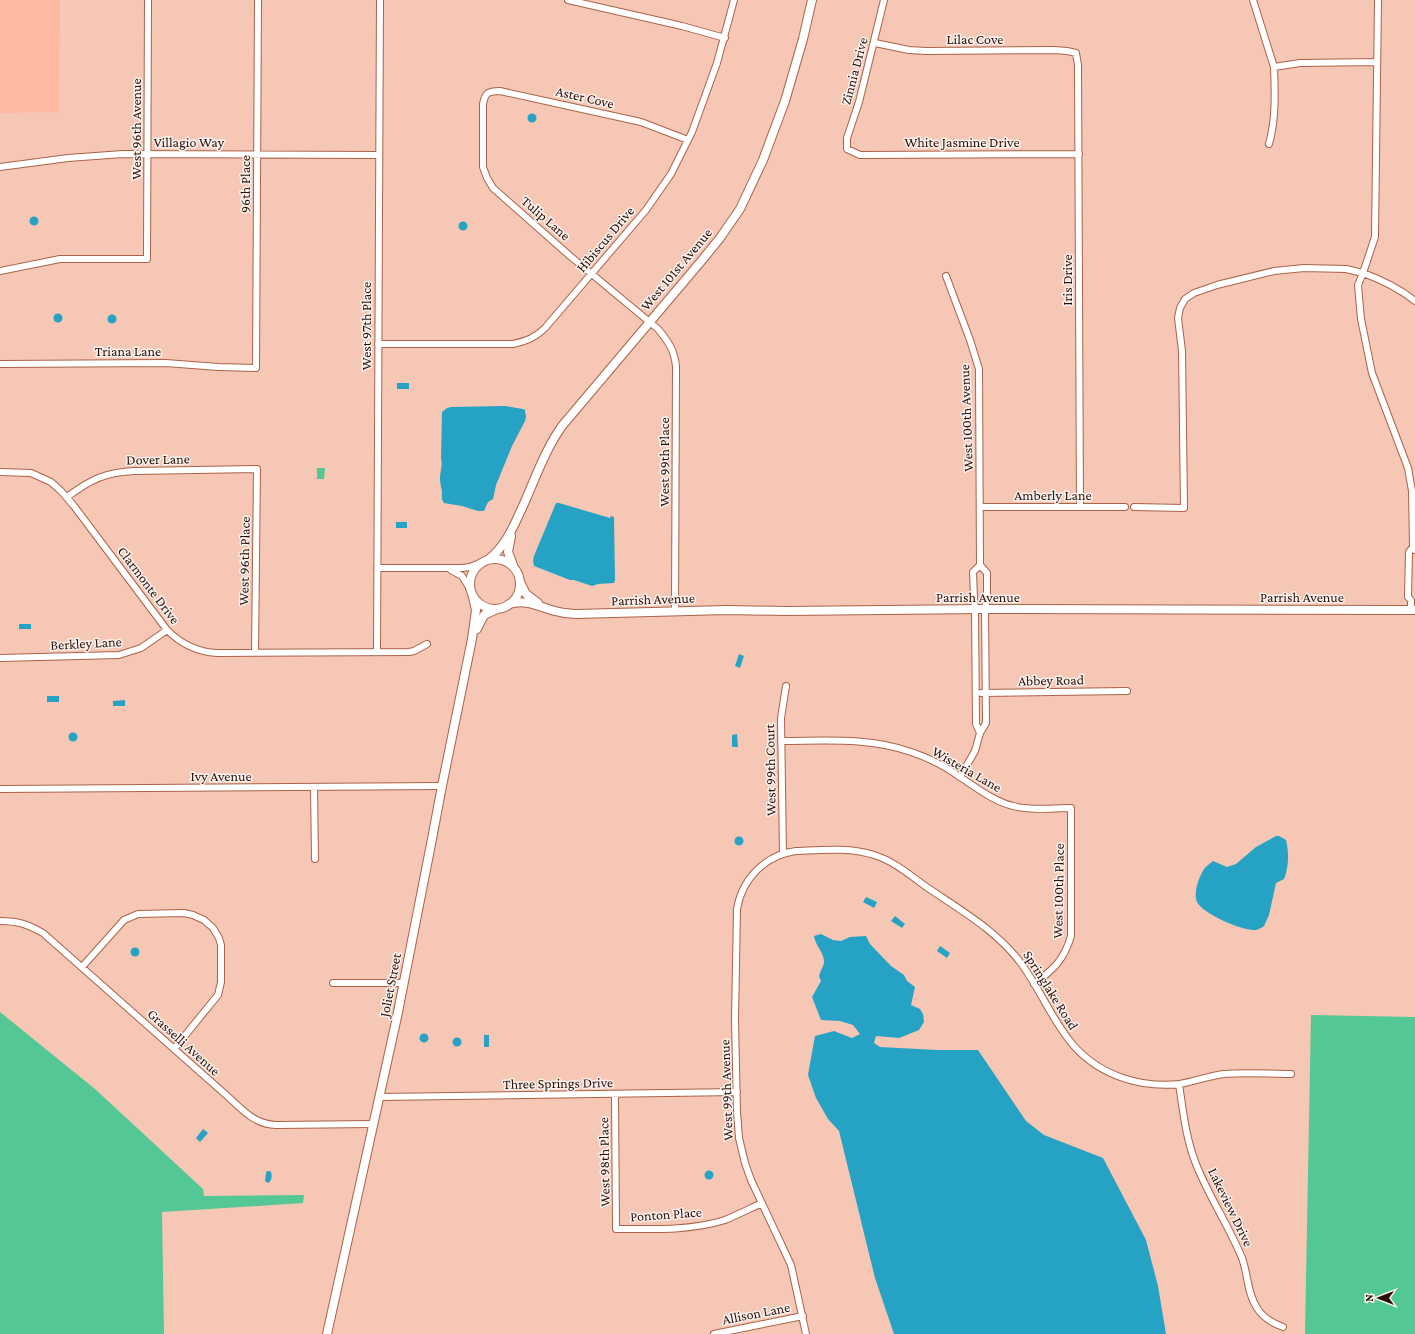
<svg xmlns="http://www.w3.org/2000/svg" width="1415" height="1334" font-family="'Crimson Pro',serif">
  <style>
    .built { fill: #febaa0 }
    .green { fill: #53c894 }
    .water { fill: #26a2c4 }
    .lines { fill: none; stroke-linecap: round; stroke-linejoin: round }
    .street-casing { stroke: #a96348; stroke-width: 8 }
    .secondary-casing { stroke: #a96348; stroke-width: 10 }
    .street { stroke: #fff; stroke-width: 6 }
    .secondary { stroke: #fff; stroke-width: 8 }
    .labels { text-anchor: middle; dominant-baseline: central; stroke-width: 3; stroke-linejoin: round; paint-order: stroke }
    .street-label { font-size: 14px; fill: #2a0f05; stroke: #faf2ef }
  </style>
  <rect width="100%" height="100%" fill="#f6c7b5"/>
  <!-- built -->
  <path class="built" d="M0,0H60L59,112L0,113Z"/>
  <!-- green -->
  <path class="green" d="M317,468H325L324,479H317Z
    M0,1012L95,1089L203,1189L204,1196L304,1195L303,1203L162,1212L164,1334H0Z
    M1311,1015L1415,1017V1334H1305Z"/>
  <!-- water -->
  <path class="water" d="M527.5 118a4.5 4.5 0 1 1 9 0a4.5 4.5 0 1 1-9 0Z
    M29.5 221a4.5 4.5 0 1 1 9 0a4.5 4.5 0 1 1-9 0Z
    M458.5 226a4.5 4.5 0 1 1 9 0a4.5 4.5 0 1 1-9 0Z
    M53.5 318a4.5 4.5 0 1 1 9 0a4.5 4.5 0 1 1-9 0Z
    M107.5 319a4.5 4.5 0 1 1 9 0a4.5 4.5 0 1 1-9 0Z
    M397,383H409V389H397Z
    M505,406L523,409L525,410L526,417L525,421L512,446L496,485L493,499L488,502L484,511H478L462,506L444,503C441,498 442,497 442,491C441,487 440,483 440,478C440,472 443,464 441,459L442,412L447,408L451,407Z
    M556,503H559L610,518L611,516L614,517L615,580L614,583L598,584L592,586L574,580H570L534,566L533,561L534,556Z
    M396,522H407V528H396Z
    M19,624H31V629H19Z
    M739,654L744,656L740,668L735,666Z
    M47,696H59V702H47Z
    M125,700V706H113V701Z
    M68.5 737a4.5 4.5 0 1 1 9 0a4.5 4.5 0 1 1-9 0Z
    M737,734L738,747H732V735Z
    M1276,836H1279L1286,840C1289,853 1289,867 1284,879L1276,883L1269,915L1264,926C1261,928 1258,930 1255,930C1243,931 1203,914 1197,902C1193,893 1199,877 1204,869C1206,866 1210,864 1213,861L1227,867L1236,864L1256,847Z
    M734.5 841a4.5 4.5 0 1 1 9 0a4.5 4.5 0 1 1-9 0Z
    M866,897L877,902L874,908L863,902Z
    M895,916L905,924L902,928L891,921Z
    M821,934L833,940L841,941L850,937L866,936L870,944L891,966L904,975L907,981L915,987L911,1005L920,1009L923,1014L924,1022L919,1030L899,1038L876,1036L874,1043L880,1047L937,1050H978L1026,1121L1044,1135L1103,1158L1146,1240L1158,1286L1166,1334H894L875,1278L839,1131L828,1119L816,1098L808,1075L815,1036L834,1031L852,1038L860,1034L853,1025L840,1021L821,1020L812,997L821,981L819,976C820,972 823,967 824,963C825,954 815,945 814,936Z
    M940,946L950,953L947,958L937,951Z
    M130.5 952a4.5 4.5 0 1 1 9 0a4.5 4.5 0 1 1-9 0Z
    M419.5 1038a4.5 4.5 0 1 1 9 0a4.5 4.5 0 1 1-9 0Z
    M484,1035H489V1047H484Z
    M452.5 1042a4.5 4.5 0 1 1 9 0a4.5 4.5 0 1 1-9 0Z
    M203,1129L208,1133L200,1142L196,1138Z
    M704.5 1175a4.5 4.5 0 1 1 9 0a4.5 4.5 0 1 1-9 0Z
    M267,1171H270C273,1174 272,1181 268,1183L265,1181L266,1173Z"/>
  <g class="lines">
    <defs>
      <path id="street" d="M568,0L682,26L725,38
        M884,0L859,102L847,138V149L860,155L1079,154
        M1253,0L1274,67L1300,63L1377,62
        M1378,0L1375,237L1363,273C1382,280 1399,288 1415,301
        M875,43L909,50L926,51L1054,50L1067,51L1076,53L1078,65L1080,507
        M1269,144C1276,119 1275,93 1274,67
        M0,167L68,158L123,154L379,155
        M0,271L60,259H147L148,0
        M946,276L970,340L979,369L980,565L987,573V595L985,609L986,723L980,733L975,751L960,777
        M378,344H513C526,341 535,338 545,328L646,210L671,174L692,132L717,63L734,0
        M0,364L166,363L218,367L256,368L258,0
        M0,472L31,473L51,482L61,491L74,506L167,630C181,644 197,652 217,653L409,652L414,651L427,644
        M67,497C90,480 105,472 135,471L257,469L255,652
        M980,507H1125
        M1134,507L1184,508L1182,351L1178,318L1180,308L1185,299L1194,293L1217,285L1274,271L1304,268L1346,269L1363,273L1358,285L1361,319L1372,373L1408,468L1412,491L1413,547
        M980,565L973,572L974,598L975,609L976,724L980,733
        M377,568H462L470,567L480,563
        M451,570L462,576L470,589
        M1411,610V600L1408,597L1409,552L1413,547L1415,550
        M675,611L676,367C675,351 668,341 658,329L570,256L493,188L487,178L483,167V104C485,93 488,91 500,91L641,122L688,140
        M377,652L380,0
        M0,658L119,655L141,648L167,630
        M981,693L1127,691
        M781,741C825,741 869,737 911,752C929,758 945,766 960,777C977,788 993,801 1013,806C1031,811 1052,808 1071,808V936C1064,960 1054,969 1034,984
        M314,787L315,859
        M0,789L442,786
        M783,854L781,718L786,686
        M0,921C18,921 27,924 43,933L225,1094C242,1109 253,1124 276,1125L373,1124
        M82,967L124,920L138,914L184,913L193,915L204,920L213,928L219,938L221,945V982L218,995L174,1049
        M333,983H404
        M1179,1084C1183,1111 1186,1139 1196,1164C1209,1197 1229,1226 1242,1258C1248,1274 1247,1293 1257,1308C1263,1318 1272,1323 1283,1327
        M615,1094L616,1229C652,1229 690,1231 725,1220C737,1215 749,1209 762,1203
        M379,1097L737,1092
        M714,1334L803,1316
        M806,1334L791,1265L751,1180L745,1163L739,1138L737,1112L735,1020L737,909C742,879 765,855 796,851C821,850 849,847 874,855C894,861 911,876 928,888C962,911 999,932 1023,966C1055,1012 1064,1058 1123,1078C1141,1084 1162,1086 1180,1084C1195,1081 1209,1076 1224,1074C1246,1072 1269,1074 1291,1074"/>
      <path id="secondary" d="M511,536L508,552L513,565
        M489,559C506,546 514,525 523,506C535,479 545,450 562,426L703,259L720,238L740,209L763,160L785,101L803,39L812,0
        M470 584a25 25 0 1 1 50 0a25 25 0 1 1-50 0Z
        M520,582L526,594L538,603
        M509,604C527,599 537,606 555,611C562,613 569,614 576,614L727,610L785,611L985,609L1415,610
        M477,629L484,615L497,609
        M327,1334L397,1017L432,839L442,786L472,639L476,610L473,597"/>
    </defs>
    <!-- street casing -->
    <use href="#street" class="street-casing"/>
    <!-- secondary casing -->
    <use href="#secondary" class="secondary-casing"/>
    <!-- street -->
    <use href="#street" class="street"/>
    <!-- secondary -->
    <use href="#secondary" class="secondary"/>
  </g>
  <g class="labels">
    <!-- street labels -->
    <g class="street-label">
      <text x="975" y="39">Lilac Cove</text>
      <text transform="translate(854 71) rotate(-75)">Zinnia Drive</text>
      <text transform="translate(585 97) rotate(13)">Aster Cove</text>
      <text transform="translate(136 129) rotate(-90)">West 96th Avenue</text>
      <text x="189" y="142">Villagio Way</text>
      <text x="962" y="142">White Jasmine Drive</text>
      <text transform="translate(245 184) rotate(-90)">96th Place</text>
      <text transform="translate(546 218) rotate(41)">Tulip Lane</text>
      <text transform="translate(605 239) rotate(-50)">Hibiscus Drive</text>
      <text transform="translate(676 269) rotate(-50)">West 101st Avenue</text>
      <text transform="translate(1067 280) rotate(-90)">Iris Drive</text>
      <text transform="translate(366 326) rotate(-90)">West 97th Place</text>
      <text x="128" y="351">Triana Lane</text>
      <text transform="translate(966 418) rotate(-92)">West 100th Avenue</text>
      <text transform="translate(158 459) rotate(-1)">Dover Lane</text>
      <text transform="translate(664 462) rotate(-90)">West 99th Place</text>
      <text x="1053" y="495">Amberly Lane</text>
      <text transform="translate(244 561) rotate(-89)">West 96th Place</text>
      <text transform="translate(149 585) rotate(53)">Clarmonte Drive</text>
      <text x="978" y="597">Parrish Avenue</text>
      <text x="1302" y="597">Parrish Avenue</text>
      <text transform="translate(653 599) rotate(-2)">Parrish Avenue</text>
      <text transform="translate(86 643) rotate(-3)">Berkley Lane</text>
      <text transform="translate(1051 680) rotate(-1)">Abbey Road</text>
      <text transform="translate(967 769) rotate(30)">Wisteria Lane</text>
      <text transform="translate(770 770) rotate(-91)">West 99th Court</text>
      <text x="221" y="776">Ivy Avenue</text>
      <text transform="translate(1058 891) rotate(-89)">West 100th Place</text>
      <text transform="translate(390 985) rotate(-79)">Joliet Street</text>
      <text transform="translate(1051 990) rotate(58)">Springlake Road</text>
      <text transform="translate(184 1042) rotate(42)">Grasselli Avenue</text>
      <text transform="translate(558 1083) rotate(-1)">Three Springs Drive</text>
      <text transform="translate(726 1090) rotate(-92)">West 99th Avenue</text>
      <text transform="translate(604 1162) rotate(-91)">West 98th Place</text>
      <text transform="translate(1231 1207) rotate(64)">Lakeview Drive</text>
      <text transform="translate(666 1214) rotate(-4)">Ponton Place</text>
      <text transform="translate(756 1313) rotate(-11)">Allison Lane</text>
    </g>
  </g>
  <!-- north arrow -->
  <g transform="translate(1379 1298) rotate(270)" stroke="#faf2ef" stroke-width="3" paint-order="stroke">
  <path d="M0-3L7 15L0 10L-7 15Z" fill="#2a0f05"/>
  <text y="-6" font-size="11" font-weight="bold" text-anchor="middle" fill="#2a0f05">N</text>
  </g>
</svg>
